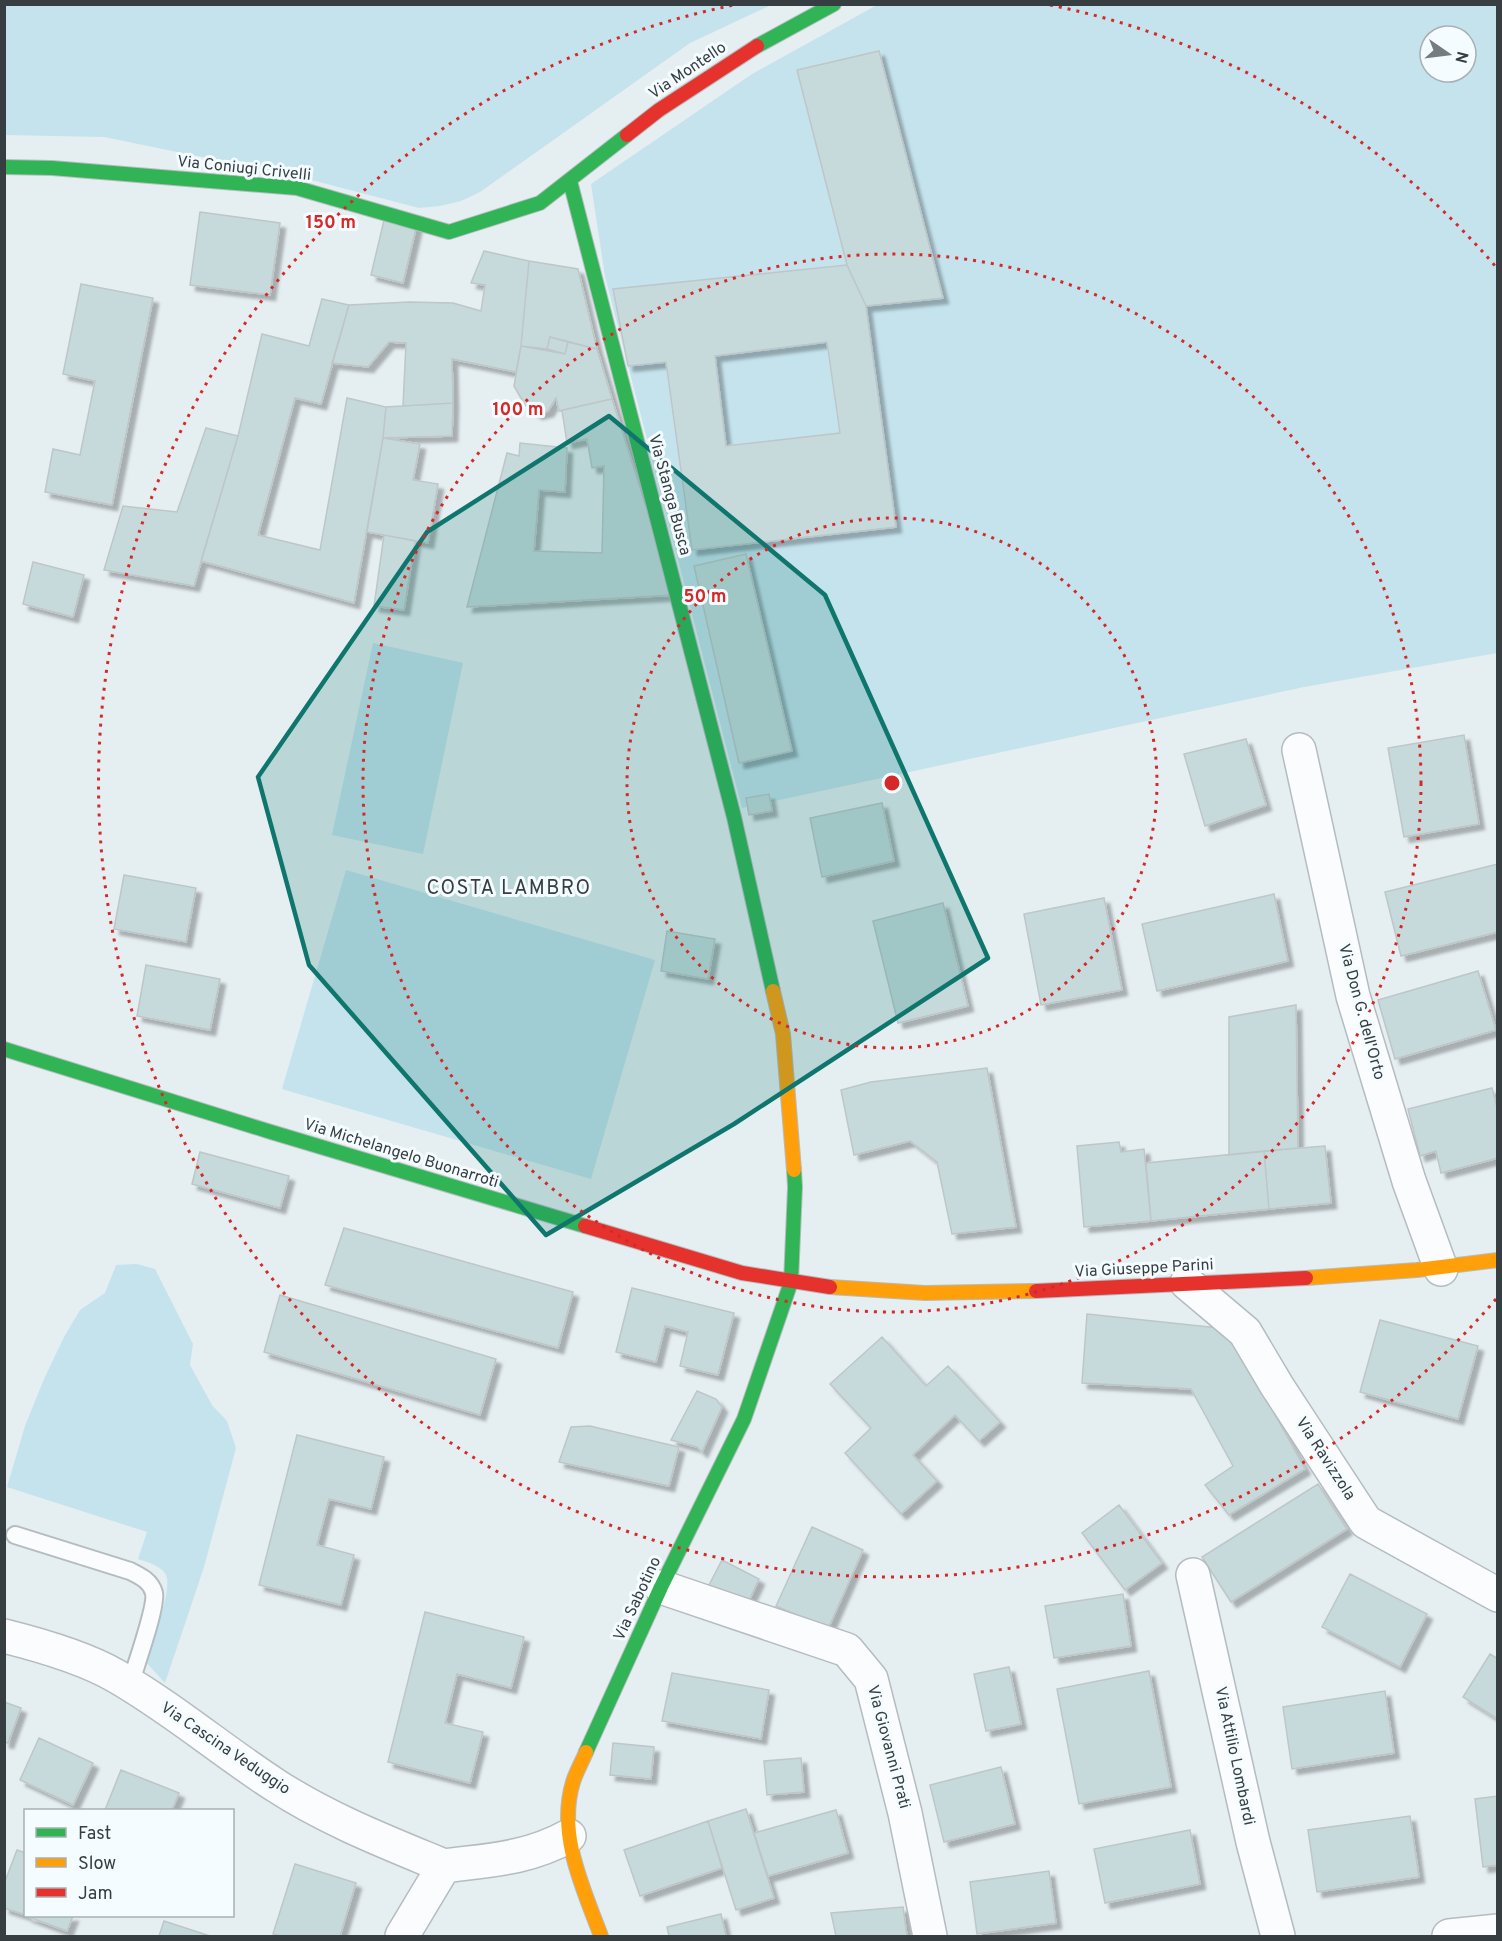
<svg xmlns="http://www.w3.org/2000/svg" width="1502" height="1941" font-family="Overpass,sans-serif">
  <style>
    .green { fill: #c5e3ed; fill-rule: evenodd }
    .building { fill: #c6dadc; stroke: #bec6c8; stroke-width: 1.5; fill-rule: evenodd; filter: url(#shadow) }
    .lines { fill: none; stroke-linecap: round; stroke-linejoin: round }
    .lane-casing { stroke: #b5bcc0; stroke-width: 20 }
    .street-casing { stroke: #b5bcc0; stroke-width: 36 }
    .fast-casing { stroke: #b5bcc0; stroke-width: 16 }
    .slow-casing { stroke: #b5bcc0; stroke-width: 16 }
    .jam-casing { stroke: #b5bcc0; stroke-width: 16 }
    .lane { stroke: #fbfcfd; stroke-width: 16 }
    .street { stroke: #fbfcfd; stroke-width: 33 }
    .fast { stroke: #30b455; stroke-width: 14 }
    .slow { stroke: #ff9f0a; stroke-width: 14 }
    .jam { stroke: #e5322d; stroke-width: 14 }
    .marked { fill: #0f766e; fill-opacity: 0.2; stroke: #0f766e; stroke-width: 4.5; stroke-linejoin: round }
    .ring { fill: none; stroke: #d62828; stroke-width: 3; stroke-dasharray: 3 6 }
    .labels { text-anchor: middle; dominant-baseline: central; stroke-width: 6; stroke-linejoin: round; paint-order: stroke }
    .street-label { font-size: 16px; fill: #373e41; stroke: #f5fcff }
    .quarter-label { font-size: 20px; letter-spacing: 1.5px; fill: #373e41; stroke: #f5fcff }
    .centre { fill: #d62828; stroke: #f5fcff; stroke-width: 3 }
    .ring-label { font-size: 18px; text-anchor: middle; font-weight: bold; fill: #d62828; stroke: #f5fcff; stroke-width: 6; stroke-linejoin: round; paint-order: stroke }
  </style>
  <defs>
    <filter id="shadow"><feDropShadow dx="5.5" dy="5.5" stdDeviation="1.5" flood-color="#0004"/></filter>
  </defs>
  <rect width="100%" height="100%" fill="#e5eef1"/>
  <!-- green -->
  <path class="green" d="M5,5H771L690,43L480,192L461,201L440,206L419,208L300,177L104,137L5,135Z
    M877,5H1497V653L1304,687L742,808L605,276L591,184L752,74ZM1430,36H1466V72H1430Z
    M373,643L463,663L423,854L332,835Z
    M346,870L655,960L591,1179L282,1089Z
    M137,1264L155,1269L193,1344L190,1365L212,1405L227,1421L236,1448L204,1567L165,1683L145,1661C151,1643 173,1591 166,1575C162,1566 147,1562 138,1559L147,1532L7,1487L25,1426L44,1379L64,1337L80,1310L105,1293L116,1265Z"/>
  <!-- building -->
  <path class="building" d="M879,51L943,298L866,306L847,265L797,70Z
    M200,212L280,223L270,295L190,285Z
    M385,216L417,224L403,283L371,275Z
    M484,251L529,261L521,346L516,372L452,359L453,403L403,406L406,343L389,342L368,367L332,363L349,305L409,302L453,303L481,311L485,285L471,283Z
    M529,261L578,269L597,349L550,337L547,349L521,346Z
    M847,265L866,306L896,527L692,550L666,362L628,366L613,289ZM827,342L840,433L726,446L715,356Z
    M81,284L153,298L112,505L45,492L53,449L80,455L95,381L63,374Z
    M322,299L349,305L321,404L295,398L258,535L320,550L347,398L386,407L383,438L354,603L201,561L238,436L262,334L309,346Z
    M550,337L568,342L565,354L547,349Z
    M568,342L597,349L612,399L559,411L556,398L548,411L537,414L525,405L514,386L521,346L565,354Z
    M612,399L674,595L467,607L507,453L519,456L520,443L567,448L565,492L539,490L534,551L602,553L604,466L592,468L587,439L567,443L562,410Z
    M453,403L452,436L383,438L386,407Z
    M206,428L238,436L194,586L104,570L123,506L177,512Z
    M383,438L420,444L413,480L438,484L428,543L367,532Z
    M384,535L415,541L404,610L374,606Z
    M746,554L792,751L739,763L694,566Z
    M33,562L84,575L73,617L23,604Z
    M1464,735L1479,824L1404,837L1388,748Z
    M1246,739L1266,805L1205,826L1184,754Z
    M769,794L772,811L749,815L746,798Z
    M882,803L894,861L822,877L810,818Z
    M1498,864V932L1401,956L1385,892Z
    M124,875L196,888L186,942L114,929Z
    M1274,894L1288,961L1157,991L1142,924Z
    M1104,898L1122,990L1041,1005L1024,914Z
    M943,903L968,1006L898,1023L873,921Z
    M667,931L715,939L708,979L661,971Z
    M146,965L220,979L210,1030L137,1016Z
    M1478,971L1496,1030L1395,1059L1378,1000Z
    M1296,1005L1298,1148L1229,1155V1017Z
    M987,1068L1016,1227L952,1234L937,1162L910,1141L854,1155L841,1090L871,1082Z
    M1492,1088L1498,1111V1158L1441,1173L1436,1151L1420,1156L1408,1109Z
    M1119,1142L1121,1152L1144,1149L1151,1221L1084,1227L1077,1146Z
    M1325,1146L1331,1203L1269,1209L1264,1151Z
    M1264,1151L1269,1209L1151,1221L1146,1163Z
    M200,1152L289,1176L280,1208L192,1184Z
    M344,1228L573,1292L558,1348L325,1285Z
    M632,1288L734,1313L718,1375L680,1366L688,1332L665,1326L656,1362L616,1352Z
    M280,1295L496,1359L480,1415L264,1352Z
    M1087,1314L1228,1329L1305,1469L1229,1515L1205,1485L1233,1466L1191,1389L1082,1383Z
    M1380,1320L1478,1346L1458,1419L1360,1392Z
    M882,1337L926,1386L948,1366L1000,1422L979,1441L955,1415L913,1455L937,1481L901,1514L845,1453L871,1428L830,1384Z
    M697,1391L716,1399L722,1407L702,1452L697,1447L671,1440Z
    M590,1426L679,1447L669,1486L559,1462L571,1427Z
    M297,1435L384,1457L371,1509L329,1499L317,1545L354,1555L341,1605L259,1585Z
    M1318,1484L1347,1529L1231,1602L1202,1557Z
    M1119,1505L1162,1563L1125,1590L1082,1533Z
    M812,1527L863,1550L828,1629L776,1606Z
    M722,1560L759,1579L746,1607L708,1587Z
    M1350,1574L1427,1614L1400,1667L1322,1627Z
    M1123,1594L1131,1646L1054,1658L1045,1606Z
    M425,1612L524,1637L511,1688L457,1674L445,1723L483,1732L470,1783L388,1762Z
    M1490,1654L1498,1659V1719L1463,1697Z
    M1009,1667L1021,1724L986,1731L974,1674Z
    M1149,1671L1171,1787L1079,1804L1057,1689Z
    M672,1673L769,1690L761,1739L662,1721Z
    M1385,1691L1394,1753L1292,1769L1283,1707Z
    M4,1702L21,1708L8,1743L4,1742Z
    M39,1738L93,1763L73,1805L20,1780Z
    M613,1743L654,1747L651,1779L610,1775Z
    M801,1758L804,1792L767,1795L764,1761Z
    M1001,1767L1015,1824L944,1842L930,1785Z
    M121,1770L179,1793L172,1810H105Z
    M1498,1796V1865L1483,1867L1475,1799Z
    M746,1809L774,1898L736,1910L708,1821Z
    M836,1810L848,1853L768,1876L754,1833Z
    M1410,1816L1419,1877L1317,1892L1308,1830Z
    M708,1821L722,1868L640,1896L624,1850Z
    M1190,1830L1200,1884L1105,1903L1094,1849Z
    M17,1850L26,1853V1915L4,1908V1884Z
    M295,1864L356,1883L340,1936H282L273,1934Z
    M1049,1871L1056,1923L977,1934L970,1882Z
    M903,1907L907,1936H836L831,1913Z
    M721,1914L726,1936H669L667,1927Z
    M26,1916H73L67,1931Z
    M164,1921L210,1936H159Z"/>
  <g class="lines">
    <defs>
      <path id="lane" d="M15,1535L130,1571C140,1576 151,1581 154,1593C157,1607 135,1667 130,1685"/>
      <path id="street" d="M1299,750L1353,996L1409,1181L1441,1269
        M1187,1283L1245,1332L1277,1386L1366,1522L1498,1595
        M1193,1575L1253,1842L1278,1936
        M661,1587L847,1650L871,1679L905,1813L930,1936
        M4,1636C40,1645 85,1658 116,1676C172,1708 221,1750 275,1785C327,1819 386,1842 444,1866
        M402,1936L444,1866C490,1860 527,1859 569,1836
        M1449,1936L1498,1931"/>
      <path id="fast" d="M757,46L834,4
        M4,167L52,168L297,188L449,232L540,203L627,135
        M570,181L734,817L773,991
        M4,1049L271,1132L585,1226
        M586,1752L661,1587L744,1419L791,1282L795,1187L794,1170"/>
      <path id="slow" d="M773,991L783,1034L794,1170
        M1306,1278L1417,1270L1498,1260
        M830,1287L925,1293L1036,1291
        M586,1752C582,1762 576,1772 573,1782C557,1834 583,1888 601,1936"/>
      <path id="jam" d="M627,135L659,110L757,46
        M585,1226L742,1273L830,1287
        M1036,1291L1306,1278"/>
    </defs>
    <!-- lane casing -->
    <use href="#lane" class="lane-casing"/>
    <!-- street casing -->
    <use href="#street" class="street-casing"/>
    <!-- fast casing -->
    <use href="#fast" class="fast-casing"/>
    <!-- slow casing -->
    <use href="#slow" class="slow-casing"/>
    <!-- jam casing -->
    <use href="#jam" class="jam-casing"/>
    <!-- lane -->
    <use href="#lane" class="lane"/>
    <!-- street -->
    <use href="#street" class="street"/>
    <!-- fast -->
    <use href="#fast" class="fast"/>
    <!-- slow -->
    <use href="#slow" class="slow"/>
    <!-- jam -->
    <use href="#jam" class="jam"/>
  </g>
  <!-- marked area -->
  <path class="marked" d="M609,416L825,595L988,958L734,1124L546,1235L309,965L258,777L427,532Z"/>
  <!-- distance rings -->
  <g class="ring">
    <circle cx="892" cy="783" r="265"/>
    <circle cx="892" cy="783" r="529"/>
    <path d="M1496 1299A794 794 0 1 1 734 5M1050 5A794 794 0 0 1 1496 267"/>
  </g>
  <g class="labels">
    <!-- street labels -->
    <g class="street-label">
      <text transform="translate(688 71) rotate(-34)">Via Montello</text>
      <text transform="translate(244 169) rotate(6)">Via Coniugi Crivelli</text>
      <text transform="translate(669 495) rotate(75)">Via Stanga Busca</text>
      <text transform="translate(1361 1012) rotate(75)">Via Don G. dell'Orto</text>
      <text transform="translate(401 1154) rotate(17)">Via Michelangelo Buonarroti</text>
      <text transform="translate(1144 1269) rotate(-3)">Via Giuseppe Parini</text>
      <text transform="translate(1325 1459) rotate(57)">Via Ravizzola</text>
      <text transform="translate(638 1599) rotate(-65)">Via Sabotino</text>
      <text transform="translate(888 1747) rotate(75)">Via Giovanni Prati</text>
      <text transform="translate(225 1749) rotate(34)">Via Cascina Veduggio</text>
      <text transform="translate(1234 1756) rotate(78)">Via Attilio Lombardi</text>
    </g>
    <!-- quarter labels -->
    <g class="quarter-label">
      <text x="509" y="889">COSTA LAMBRO</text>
    </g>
  </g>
  <circle cx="892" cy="783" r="9" class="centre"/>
  <g class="ring-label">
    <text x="331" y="228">150 m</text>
    <text x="518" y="415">100 m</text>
    <text x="705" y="602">50 m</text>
  </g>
  <!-- border -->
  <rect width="1502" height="1941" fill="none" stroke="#373e41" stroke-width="12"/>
  <!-- legend -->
  <rect x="24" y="1809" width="210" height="108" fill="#f5fcff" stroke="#a9b0b3" stroke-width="1.5"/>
  <rect x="36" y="1828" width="30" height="9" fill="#30b455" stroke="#a9b0b3" stroke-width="1.5"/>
  <text x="78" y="1839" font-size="18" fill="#373e41">Fast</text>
  <rect x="36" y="1858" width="30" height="9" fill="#ff9f0a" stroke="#a9b0b3" stroke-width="1.5"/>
  <text x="78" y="1869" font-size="18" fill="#373e41">Slow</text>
  <rect x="36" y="1888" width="30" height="9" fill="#e5322d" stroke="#a9b0b3" stroke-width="1.5"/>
  <text x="78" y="1899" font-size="18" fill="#373e41">Jam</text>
  <!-- north arrow -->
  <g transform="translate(1448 54) rotate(104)"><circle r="28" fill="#f5fcff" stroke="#a9b0b3" stroke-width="1.5"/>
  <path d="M0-4.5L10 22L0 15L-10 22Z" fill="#747c7f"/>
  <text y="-9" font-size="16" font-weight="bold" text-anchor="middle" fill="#373e41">N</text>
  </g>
</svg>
